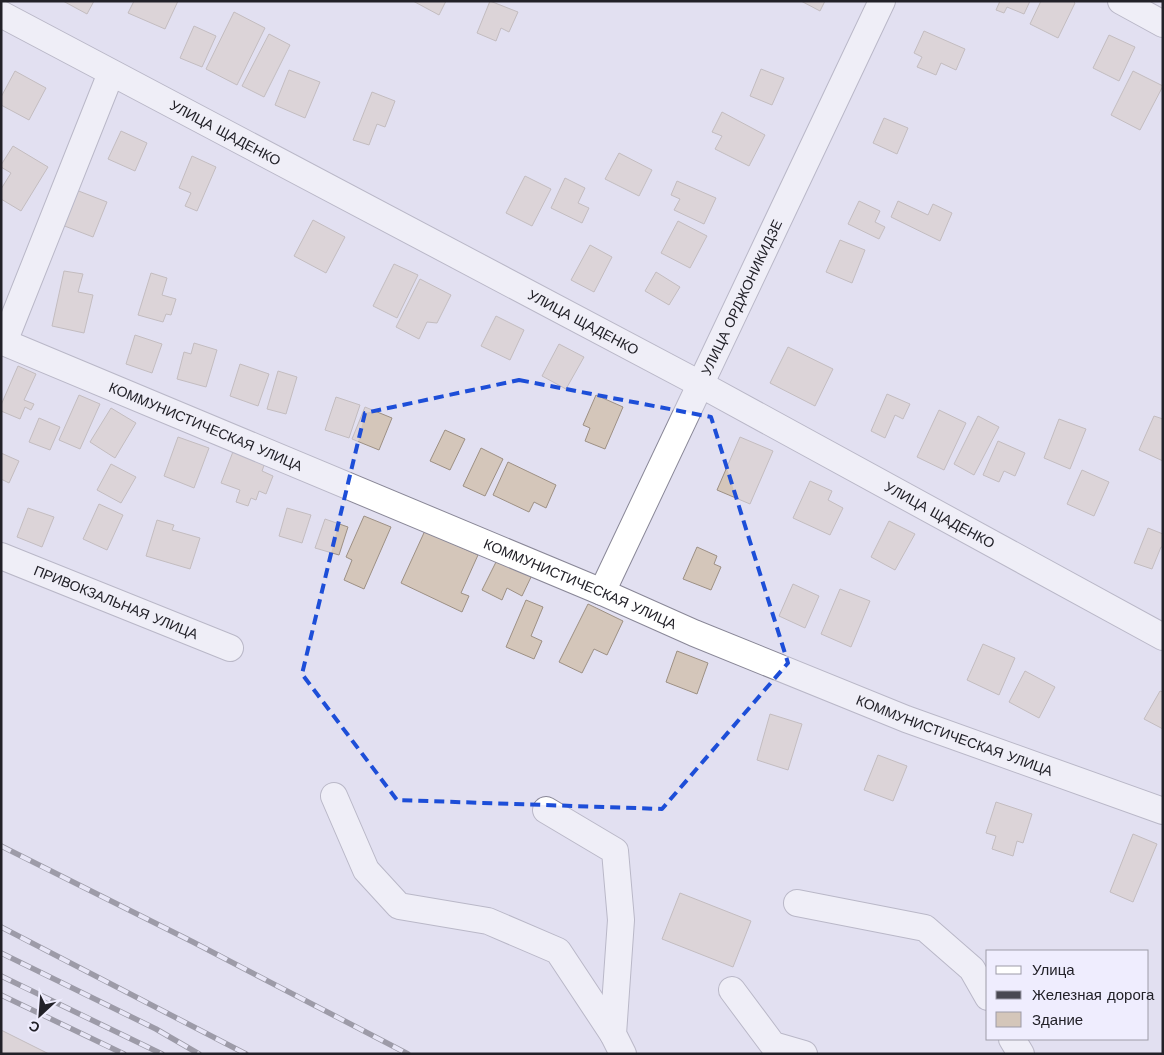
<svg xmlns="http://www.w3.org/2000/svg" width="1164" height="1055" font-family="'Work Sans',sans-serif">
  <style>
    .building { fill: #d4c6ba; stroke: #9d9084 }
    .lines { fill: none; stroke-linecap: round; stroke-linejoin: round }
    .minor-casing { stroke: #898797; stroke-width: 28 }
    .minor { stroke: #fff; stroke-width: 26 }
    .rail-casing { stroke: #494851; stroke-width: 5.5 }
    .rail { stroke: #efedfe; stroke-width: 4; stroke-dasharray: 11; stroke-linecap: butt }
    .marked { fill: none; stroke: #1d4ed8; stroke-width: 4; stroke-dasharray: 10 6; stroke-linejoin: round }
    .labels { text-anchor: middle; dominant-baseline: central; stroke-width: 5; stroke-linejoin: round; paint-order: stroke }
    .street-label { font-size: 14px; fill: #222128; stroke: #efedfe }
  </style>
  <rect width="100%" height="100%" fill="#e2e0f1"/>
  <!-- building -->
  <path class="building" d="M63,1H94L87,14Z
    M134,1H178L165,29L128,13Z
    M413,1H446L439,15Z
    M490,1L518,12L509,32L501,28L496,41L477,33Z
    M801,1H825L820,11Z
    M1000,1H1030L1024,14L1007,7L1004,13L996,10Z
    M1041,1H1073L1075,3L1058,38L1030,24Z
    M234,12L265,28L237,85L206,69Z
    M194,26L216,36L202,67L180,58Z
    M924,31L965,49L956,70L941,63L936,75L917,67L922,57L914,53Z
    M269,34L290,45L264,97L242,86Z
    M1109,35L1135,47L1119,81L1093,68Z
    M761,69L784,78L772,105L750,96Z
    M289,70L320,82L305,118L275,105Z
    M15,71L46,88L29,120L1,105V97Z
    M1133,71L1163,86L1140,130L1111,115Z
    M372,92L395,101L385,127L377,124L369,145L353,140Z
    M722,112L765,135L749,166L715,149L722,136L712,132Z
    M884,118L908,128L897,154L873,143Z
    M121,131L147,143L135,171L108,159Z
    M13,146L48,167L21,211L1,199V189L11,173L1,167V165Z
    M619,153L652,170L639,196L605,179Z
    M192,156L216,167L197,211L185,206L191,193L179,188Z
    M525,176L551,189L532,226L506,213Z
    M565,178L585,188L578,203L589,208L582,223L551,208Z
    M677,181L716,198L704,224L674,210L680,199L671,195Z
    M76,190L107,202L93,237L62,225Z
    M859,201L880,211L875,222L885,227L879,239L848,224Z
    M898,201L928,215L933,204L952,213L940,241L891,217Z
    M313,220L345,237L326,273L294,256Z
    M678,221L707,236L690,268L661,253Z
    M840,240L865,250L852,283L826,272Z
    M590,245L612,257L594,292L571,280Z
    M394,264L418,275L397,318L373,306Z
    M64,271L83,274L78,292L93,295L84,333L52,326Z
    M656,272L680,287L669,305L645,291Z
    M151,273L167,278L162,295L176,299L171,315L166,314L163,322L138,315Z
    M420,279L451,295L437,323L427,322L419,339L396,327Z
    M496,316L524,330L510,360L481,346Z
    M135,335L162,344L152,373L126,364Z
    M194,343L217,350L206,387L177,379L184,352L191,354Z
    M559,344L584,357L566,389L542,376Z
    M788,347L833,369L815,406L770,383Z
    M240,364L269,374L258,406L230,396Z
    M18,366L36,374L24,400L34,404L31,410L25,407L20,419L1,411V405Z
    M278,371L297,377L286,414L267,409Z
    M887,394L910,404L903,419L895,415L885,438L871,431Z
    M79,395L100,404L80,449L59,440Z
    M596,395L623,407L605,449L585,441L590,428L583,425Z
    M336,397L360,405L349,438L325,430Z
    M365,407L392,418L379,450L352,439Z
    M111,408L136,423L115,458L90,442Z
    M939,410L966,423L944,470L917,457Z
    M978,416L999,427L974,475L954,464Z
    M1154,416L1163,419V461L1139,450Z
    M39,418L60,427L50,450L29,442Z
    M1059,419L1086,429L1070,469L1044,458Z
    M445,430L465,439L450,470L430,461Z
    M178,437L209,448L194,488L164,476Z
    M740,437L773,451L750,504L717,490Z
    M998,441L1025,453L1015,476L1004,471L999,482L983,475Z
    M481,448L503,459L485,496L463,486Z
    M234,449L266,460L262,471L273,476L266,494L259,491L256,500L251,498L248,506L236,502L240,490L221,483Z
    M1,453L19,461L9,483L1,479Z
    M508,462L556,485L546,508L534,502L529,512L493,495Z
    M111,464L136,477L121,503L97,490Z
    M1082,470L1109,482L1094,516L1067,504Z
    M810,481L832,491L828,500L843,508L830,535L793,518Z
    M99,504L123,515L107,550L83,539Z
    M28,508L54,517L42,547L17,537Z
    M287,508L311,515L302,543L279,536Z
    M364,516L391,527L364,589L344,580L352,560L346,557Z
    M325,519L348,527L339,555L315,548Z
    M157,520L174,525L172,530L200,538L190,569L146,556Z
    M889,521L915,534L895,570L871,557Z
    M428,524L449,542L478,555L461,593L469,596L462,612L401,583Z
    M1148,528L1163,534V547H1161L1152,569L1134,563Z
    M697,547L717,556L714,564L721,567L711,590L683,579Z
    M498,558L532,575L522,596L507,588L502,600L482,590Z
    M793,584L819,596L805,628L779,616Z
    M840,589L870,601L851,647L821,634Z
    M526,600L543,607L531,636L542,641L534,659L506,647Z
    M588,604L623,621L607,655L594,649L582,673L559,662Z
    M983,644L1015,658L999,695L967,680Z
    M677,651L708,663L697,694L666,682Z
    M1025,671L1055,687L1039,718L1009,702Z
    M1160,691L1163,692V729L1144,719Z
    M770,714L802,724L788,770L757,760Z
    M878,755L907,766L893,801L864,790Z
    M996,802L1032,814L1023,843L1017,841L1013,856L992,849L996,836L986,833Z
    M1133,834L1157,844L1133,902L1110,892Z
    M680,893L751,921L733,967L662,939Z
    M1,1030L49,1054H1Z"/>
  <g class="lines">
    <defs>
      <g id="minor">
        <path d="M1121,1L1163,24"/>
        <path id="s1" d="M1,14L700,384L1163,637"/>
        <path id="s2" d="M1,341L602,592L694,633L906,719L1163,811"/>
        <path d="M4,342L111,73"/>
        <path id="s3" d="M1,556L230,648"/>
        <path id="s4" d="M602,592L882,1"/>
        <path d="M334,796L366,870L399,906L488,921L558,951L613,1034"/>
        <path d="M546,810L615,851L621,920L613,1034L623,1054"/>
        <path d="M797,903L925,928L972,969L988,997"/>
        <path d="M732,990L773,1045L804,1054"/>
        <path d="M1012,1039L1021,1054"/>
      </g>
    </defs>
    <!-- minor casing -->
    <use href="#minor" class="minor-casing"/>
    <!-- minor -->
    <use href="#minor" class="minor"/>
    <defs>
      <path id="rail" d="M1,846L193,942L408,1054
        M1,927L246,1054
        M1,953L156,1029L199,1054
        M1,976L162,1054
        M1,995L124,1054"/>
    </defs>
    <!-- rail casing -->
    <use href="#rail" class="rail-casing"/>
    <!-- rail -->
    <use href="#rail" class="rail"/>
  </g>
  <!-- marked area -->
  <path d="M0 0H1164V1055H0ZM519,380L711,417L788,663L662,809L397,800L302,674L365,413Z" fill="#e2e0f1" fill-opacity=".55" fill-rule="evenodd"/>
  <path class="marked" d="M519,380L711,417L788,663L662,809L397,800L302,674L365,413Z"/>
  <g class="labels">
    <!-- street labels -->
    <g class="street-label">
      <text stroke="none"><textPath href="#s1" startOffset="254">УЛИЦА ЩАДЕНКО</textPath></text>
      <text stroke="none"><textPath href="#s4" startOffset="326">УЛИЦА ОРДЖОНИКИДЗЕ</textPath></text>
      <text stroke="none"><textPath href="#s1" startOffset="659">УЛИЦА ЩАДЕНКО</textPath></text>
      <text stroke="none"><textPath href="#s2" startOffset="222">КОММУНИСТИЧЕСКАЯ УЛИЦА</textPath></text>
      <text stroke="none"><textPath href="#s1" startOffset="1064">УЛИЦА ЩАДЕНКО</textPath></text>
      <text stroke="none"><textPath href="#s2" startOffset="628">КОММУНИСТИЧЕСКАЯ УЛИЦА</textPath></text>
      <text stroke="none"><textPath href="#s3" startOffset="124">ПРИВОКЗАЛЬНАЯ УЛИЦА</textPath></text>
      <text stroke="none"><textPath href="#s2" startOffset="1032">КОММУНИСТИЧЕСКАЯ УЛИЦА</textPath></text>
    </g>
  </g>
  <!-- border -->
  <rect width="1164" height="1055" fill="none" stroke="#222128" stroke-width="5"/>
  <!-- legend -->
  <rect x="986" y="950" width="162" height="90" fill="#efedfe" stroke="#9d9ba8"/>
  <rect x="996" y="966" width="25" height="8" fill="#ffffff" stroke="#9d9ba8"/>
  <text x="1032" y="975" font-size="15" fill="#222128">Улица</text>
  <rect x="996" y="991" width="25" height="8" fill="#494851" stroke="#9d9ba8"/>
  <text x="1032" y="1000" font-size="15" fill="#222128">Железная дорога</text>
  <rect x="996" y="1012" width="25" height="15" fill="#d4c6ba" stroke="#9d9ba8"/>
  <text x="1032" y="1025" font-size="15" fill="#222128">Здание</text>
  <!-- north arrow -->
  <g transform="translate(40 1015) rotate(206)" stroke="#efedfe" stroke-width="4" paint-order="stroke">
  <path d="M0-4L9 19L0 12L-9 19Z" fill="#222128"/>
  <text y="-8" font-size="14" font-weight="bold" text-anchor="middle" fill="#222128">С</text>
  </g>
</svg>
